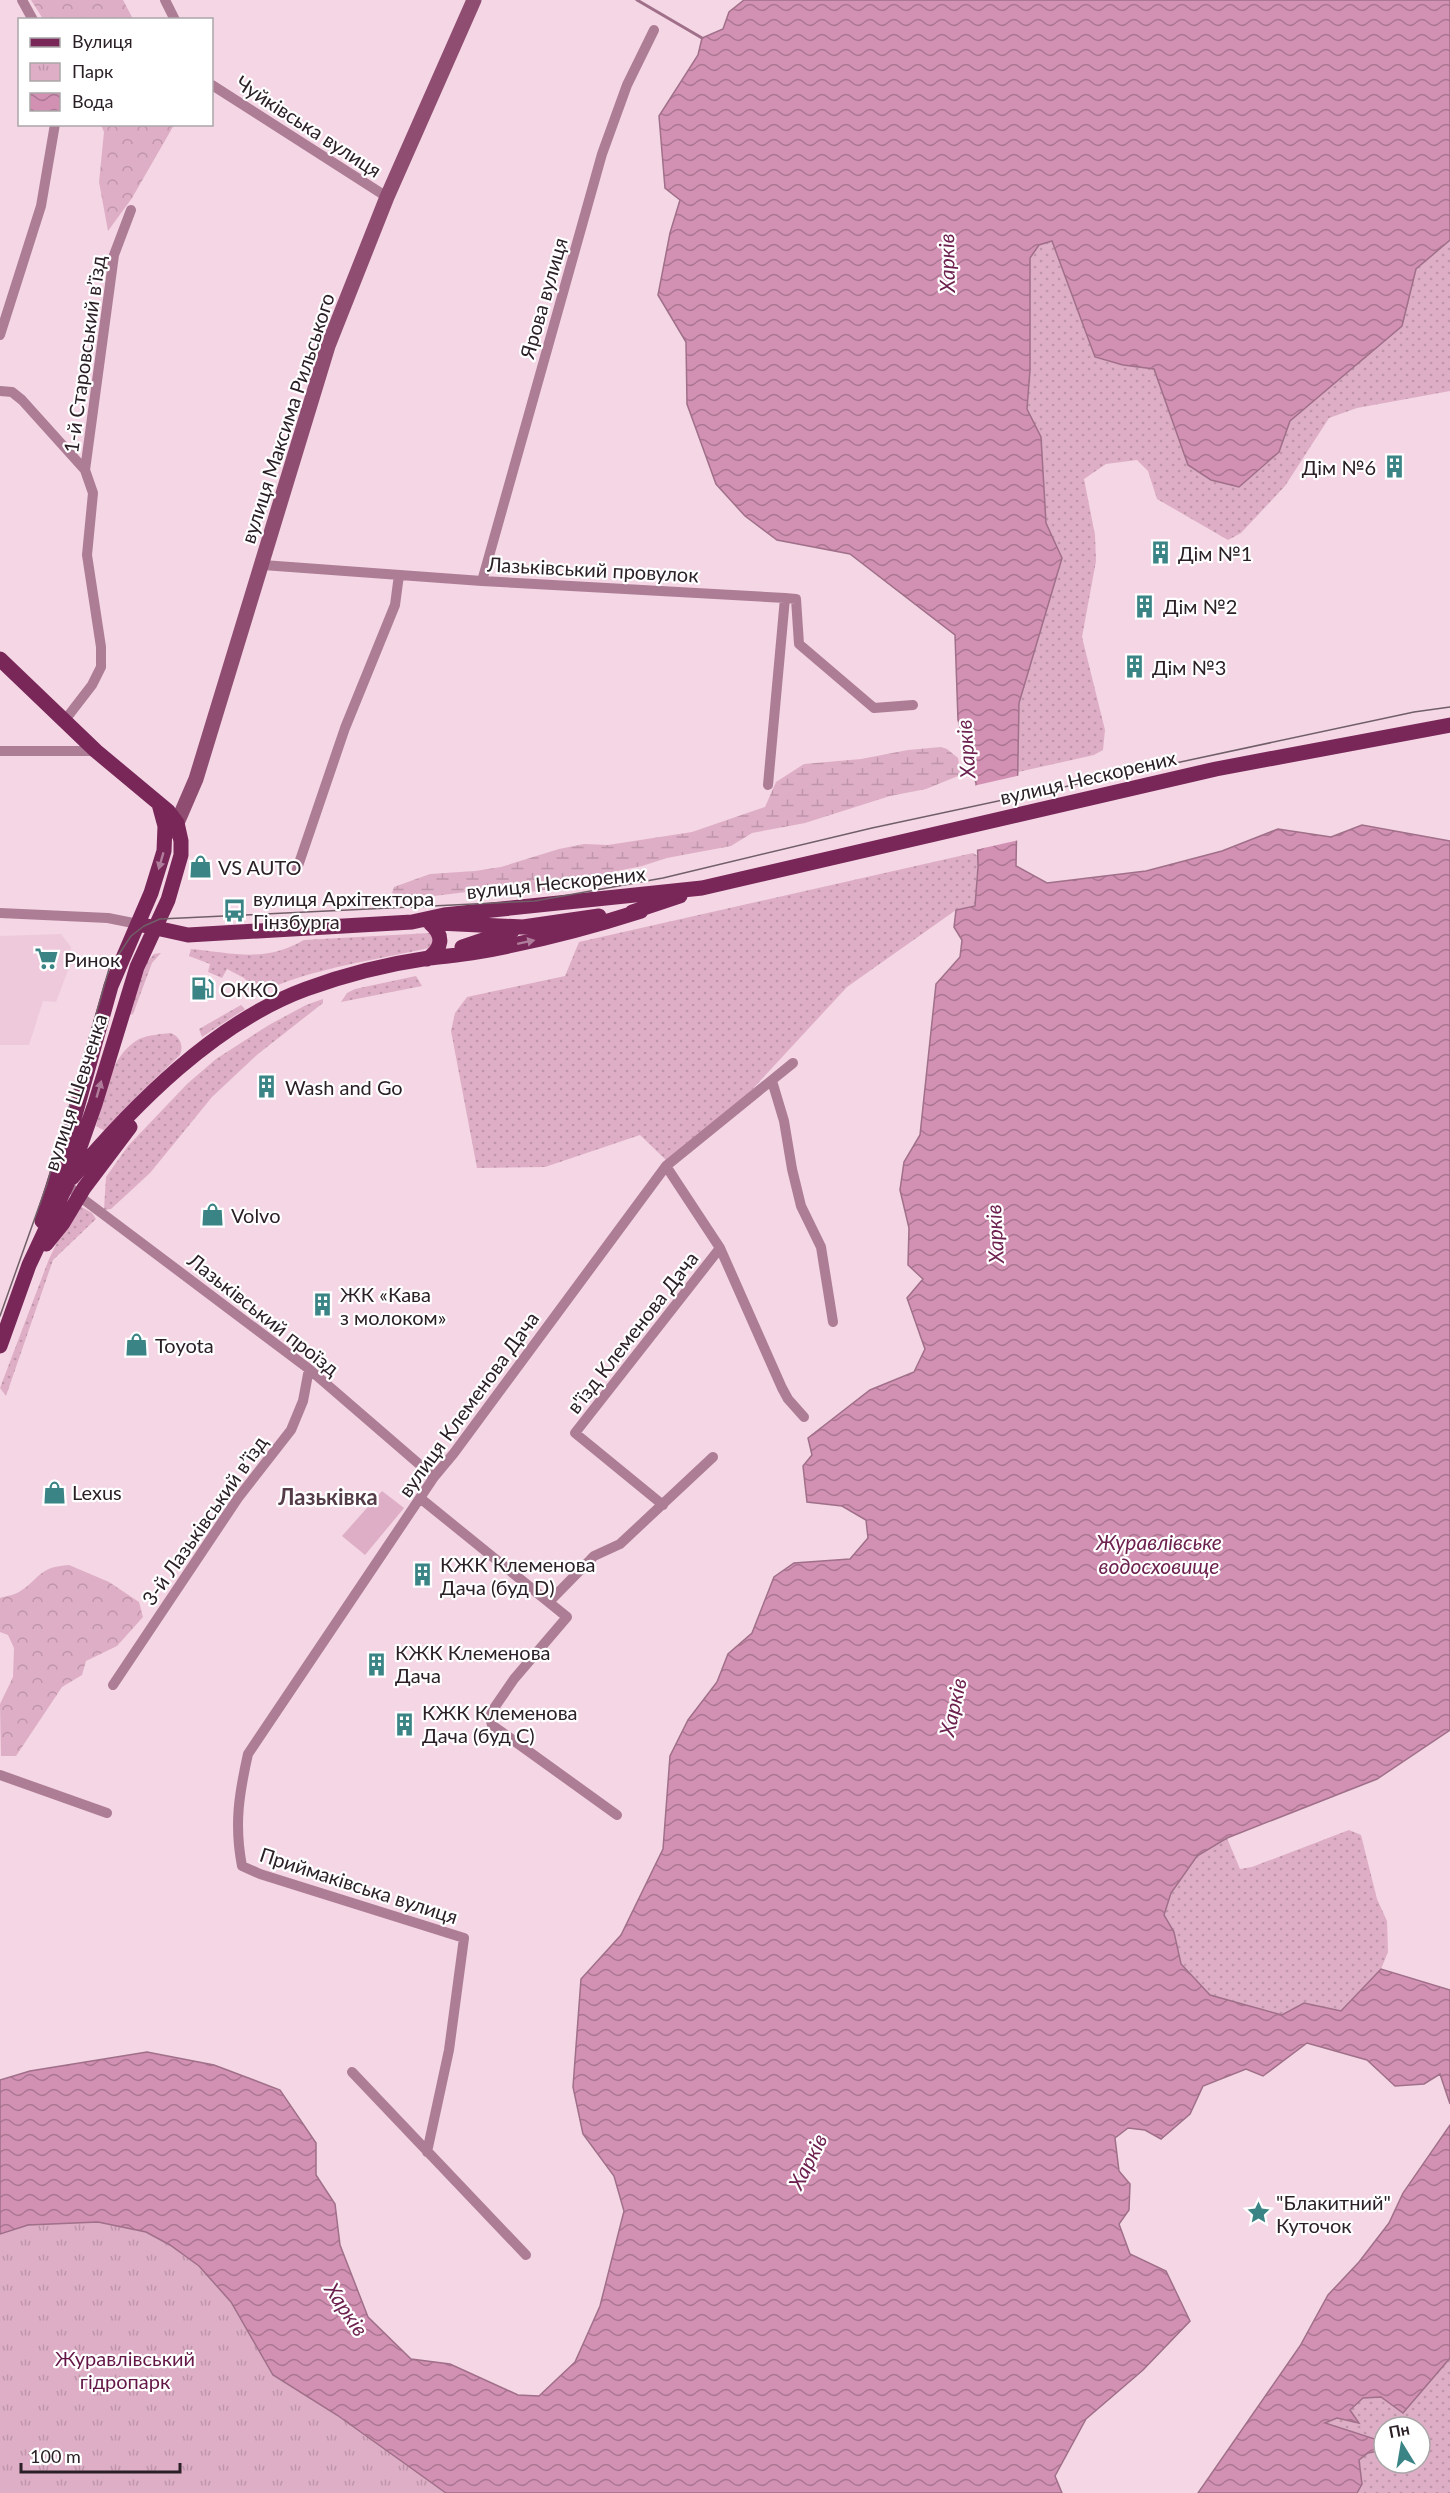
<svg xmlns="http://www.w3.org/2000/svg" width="1450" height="2493" font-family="Lato,sans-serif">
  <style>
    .built { fill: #eec9db }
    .grass { fill: url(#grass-dots) }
    .forest { fill: url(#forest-crowns) }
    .wetland { fill: url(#wetland-marsh) }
    .park { fill: url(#park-tufts) }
    .pitch { fill: #deaec6 }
    .water { fill: url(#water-waves); stroke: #a06f89; stroke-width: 1.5 }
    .pier { fill: #f4d6e4 }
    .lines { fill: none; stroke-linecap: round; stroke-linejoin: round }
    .stream { stroke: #a06f89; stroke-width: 3 }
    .minor { stroke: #ad7d96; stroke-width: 10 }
    .secondary { stroke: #904d72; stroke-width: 15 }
    .primary { stroke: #792759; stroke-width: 15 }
    .tram { stroke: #715f68; stroke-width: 1.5 }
    .oneway { fill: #af7d9b }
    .labels { text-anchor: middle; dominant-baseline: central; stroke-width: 4.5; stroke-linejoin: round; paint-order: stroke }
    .street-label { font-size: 20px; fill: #2b2026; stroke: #fff }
    .poi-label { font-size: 20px; fill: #2b2026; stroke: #fff; text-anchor: start }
    .park-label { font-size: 20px; fill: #641747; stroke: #fff }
    .water-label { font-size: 21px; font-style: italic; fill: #6d214f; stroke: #fff }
    .quarter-label { font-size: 22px; font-weight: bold; fill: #533c48; stroke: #fff }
  </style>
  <defs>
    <pattern id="grass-dots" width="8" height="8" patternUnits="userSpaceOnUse" patternTransform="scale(1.5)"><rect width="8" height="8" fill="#deaec6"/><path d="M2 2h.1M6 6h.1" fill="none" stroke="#bf95aa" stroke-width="1.8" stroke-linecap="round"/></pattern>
    <pattern id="forest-crowns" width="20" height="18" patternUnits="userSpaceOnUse" patternTransform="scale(1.5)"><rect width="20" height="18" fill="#deaec6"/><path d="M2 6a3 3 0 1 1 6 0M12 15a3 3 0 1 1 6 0" fill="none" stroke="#bf95aa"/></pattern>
    <pattern id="wetland-marsh" width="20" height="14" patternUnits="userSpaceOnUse" patternTransform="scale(1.5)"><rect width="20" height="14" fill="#deaec6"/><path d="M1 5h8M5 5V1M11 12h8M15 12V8" fill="none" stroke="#bf95aa"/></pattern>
    <pattern id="park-tufts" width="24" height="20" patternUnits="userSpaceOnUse" patternTransform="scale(1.5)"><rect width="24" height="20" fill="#deaec6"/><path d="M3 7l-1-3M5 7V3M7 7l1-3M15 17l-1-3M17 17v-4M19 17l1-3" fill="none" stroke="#bf95aa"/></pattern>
    <pattern id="water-waves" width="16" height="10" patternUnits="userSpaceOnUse" patternTransform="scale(1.5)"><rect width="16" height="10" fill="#d291b3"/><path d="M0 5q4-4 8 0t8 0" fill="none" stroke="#ab7691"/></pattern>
  </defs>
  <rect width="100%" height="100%" fill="#f4d6e4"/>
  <!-- built -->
  <path class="built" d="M61,934L71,947L70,965L56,1002L43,1001L29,1045H0V936Z"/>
  <!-- grass -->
  <path class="grass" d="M1450,240V391L1357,408L1329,418L1285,486L1241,533L1228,540L1157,499L1148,471L1137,460L1106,464L1084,479L1095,535L1096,561L1082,637L1105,730L1103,750L1094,755L1018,772L1019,703L1062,558L1046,523L1027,409L1030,370V258L1039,245L1052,241L1095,357L1123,365L1154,369L1188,465L1279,452L1290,421L1402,326L1416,269Z
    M973,853L978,856L975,906L956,910L847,987L735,1108L667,1161L640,1135L545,1167L477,1168L451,1031L455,1013L467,997L565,976L579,942Z
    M430,933L434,935L433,947C376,960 312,968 259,993L247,989L248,982L244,978L227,969L222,978L208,972L210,964L189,956L191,949C234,953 264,963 304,940Z
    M161,953L152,963L133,1014L127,1016L147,962L154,954Z
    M416,976L422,986L341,1002L347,993L355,989Z
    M323,999V1003L258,1054L212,1097L150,1173L111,1209L104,1210L106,1177L128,1146L187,1084L216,1059L269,1025L306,1005Z
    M241,1005L245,1009L202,1037L199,1029Z
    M171,1033C180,1037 184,1045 180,1055L141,1092L105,1131L96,1126C104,1097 109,1056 139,1039C148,1035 161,1034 171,1033Z
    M80,1206L92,1213L96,1219L53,1260L6,1396L0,1388L49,1259L68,1220Z
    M1349,1830L1361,1835L1377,1899L1387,1921L1388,1952L1381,1969L1341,2011L1304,2003L1282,2015L1210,1995L1181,1964L1174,1932L1164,1915L1171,1893L1197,1856L1227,1838L1240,1869L1252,1867Z
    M1450,2358V2493H1357L1362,2484L1359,2460L1368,2453L1384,2450V2463H1420V2427H1384V2442L1325,2424L1337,2418L1358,2423L1350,2410L1363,2398L1381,2397L1403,2413Z"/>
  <!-- forest -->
  <path class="forest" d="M31,0H123L133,19H43Z
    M101,125H174L132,198L108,231L99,182L104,132Z
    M69,1565L109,1582L139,1602L143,1617L117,1646L86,1661L82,1675L62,1687L16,1756H1L0,1704L13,1677L14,1648L8,1635L0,1632V1598C6,1596 14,1595 19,1592C41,1578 38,1567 69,1565Z"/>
  <!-- wetland -->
  <path class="wetland" d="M941,747L947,749L958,758L960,771L958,776L926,789L890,796L805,823L752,833L731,846L667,858L642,866L572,880L552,889L522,893L484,890L417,898L398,896L392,893L394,887L430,874L475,871L501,867L559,849L584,844L608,845L692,832L765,807L776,782L804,764L861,759L908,750Z"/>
  <!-- park -->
  <path class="park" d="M98,2222L146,2232L170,2245L199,2266L231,2302L273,2375L337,2415L446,2493H0V2234L28,2225Z"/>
  <!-- pitch -->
  <path class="pitch" d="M382,1491L404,1508L365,1555L342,1536Z"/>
  <!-- water -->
  <path class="water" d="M744,0H1450V240L1416,269L1402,326L1290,421L1279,452L1239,487L1211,480L1188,465L1154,369L1123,365L1095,357L1052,241L1039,245L1030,258V370L1027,409L1041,437L1046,523L1062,558L1019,703L1016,866L1047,883L1146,871L1222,851L1278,829L1331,837L1362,825L1450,841V1730L1377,1779L1227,1838L1197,1856L1171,1893L1164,1915L1174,1932L1181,1964L1210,1995L1282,2015L1304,2003L1341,2011L1381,1969L1450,1990V2104L1440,2074L1424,2084L1395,2086L1367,2060L1307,2043L1263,2076L1246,2069L1203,2086L1190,2114L1161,2139L1145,2130L1128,2128L1115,2138L1119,2171L1130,2184L1129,2210L1119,2224L1130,2254L1166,2271L1190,2321L1143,2370L1086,2419L1055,2476L1062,2493H446L337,2415L273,2375L231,2302L199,2266L170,2245L146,2232L98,2222L28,2225L0,2234V2080L30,2071L147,2052L214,2065L280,2090L316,2143V2175L335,2204L340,2245L368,2317L411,2359L450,2364L518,2395L539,2396L575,2362L600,2306L624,2211L614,2176L583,2134L573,2087L581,1979L621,1935L663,1849L670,1756L688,1720L717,1682L728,1654L752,1633L774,1577L794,1563L850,1559L868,1538L866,1520L842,1506L807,1502L803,1466L812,1455L808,1438L870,1390L914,1372L925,1349L907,1298L923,1279L908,1265L909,1228L900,1190L904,1162L920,1135L936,984L960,957L962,940L954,927L956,910L975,906L978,867L976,783L958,720L955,635L850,554L777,540L745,516L716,484L687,404L686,342L658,295L670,233L680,200L665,188L659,116L698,55L702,38L723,29L729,12Z
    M1450,2125V2358L1403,2413L1381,2397L1363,2398L1350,2410L1359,2423L1337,2418L1325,2423L1384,2442V2450L1368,2453L1359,2460L1362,2484L1357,2493H1198L1300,2346L1328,2295L1359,2262L1389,2223L1403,2193Z"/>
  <!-- pier -->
  <path class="pier" d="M1021,775L1019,840L975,850L973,786Z"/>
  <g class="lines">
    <!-- stream -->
    <path class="stream" d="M637,0L702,38"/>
    <!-- minor -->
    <path class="minor" d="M22,0L33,20
      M165,0L175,20
      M212,85L387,197
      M0,335L41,206L55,124
      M0,391L12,392L22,400L85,470L93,493L87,555L101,647V667L92,685L65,720
      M85,470L114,255L131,210
      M263,565L482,581L785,598L768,785
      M482,581L602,154L627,85L654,30
      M785,598L796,599L799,644L874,708L913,705
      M0,751H96
      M297,869L345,728L395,605L399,575
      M0,913L108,918L138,924
      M772,1081L784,1121L792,1169L801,1206L821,1247L833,1322
      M666,1166L720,1248L782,1388L788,1399L804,1417
      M67,1184L79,1196L309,1369L434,1477
      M420,1498L567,1617L514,1679L492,1711L490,1718L492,1725L617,1815
      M663,1505L575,1433L720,1248
      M549,1602L594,1556L620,1544L713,1457
      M113,1685L238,1498L291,1430L303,1401L309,1369
      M0,1775L107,1813
      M352,2072L526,2255
      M427,2152L449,2050L464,1938L260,1874L242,1866C234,1825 239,1794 248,1754L434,1477L454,1453L666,1166L793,1063"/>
    <!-- secondary -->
    <path class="secondary" d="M169,832L177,823L196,779L328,346L387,197L474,0"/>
    <!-- primary -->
    <path class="primary" d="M0,659L96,751L168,811L177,823L181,841V855L168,900L137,967L95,1104L67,1184L29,1265L0,1346
      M632,912L680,896
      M438,923L523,927L599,916
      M138,924L188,935L412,922L444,915L702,888L1216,769L1450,725
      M462,947L513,930
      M427,959C442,949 445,936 430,923
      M72,1178C134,1105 214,1023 306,989C344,975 388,964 429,958C445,956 462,955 478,952C533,942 588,928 641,911
      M42,1221L72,1126L111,986L151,893L164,851L165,826L159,804
      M46,1244L63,1223L84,1188L130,1127"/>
    <!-- tram -->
    <path class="tram" d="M0,1316L47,1184L109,969L131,936L144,926L160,919L535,901L663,878L872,828L1414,712L1450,707"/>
  </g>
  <!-- one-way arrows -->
  <defs><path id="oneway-solid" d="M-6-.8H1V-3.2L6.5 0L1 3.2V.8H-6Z" transform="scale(1.5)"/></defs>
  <g class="oneway">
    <use href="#oneway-solid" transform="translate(161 861) rotate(106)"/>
    <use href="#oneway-solid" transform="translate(526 942) rotate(-12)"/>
    <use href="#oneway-solid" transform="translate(99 1089) rotate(-74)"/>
  </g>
  <!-- icons -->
  <defs>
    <symbol id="building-bare" viewBox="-9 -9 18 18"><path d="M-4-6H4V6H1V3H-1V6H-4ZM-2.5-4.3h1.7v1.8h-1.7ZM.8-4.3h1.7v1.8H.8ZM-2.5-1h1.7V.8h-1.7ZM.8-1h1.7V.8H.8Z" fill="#3b8485" stroke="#fff" stroke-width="2.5" paint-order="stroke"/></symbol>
    <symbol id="shop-bare" viewBox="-9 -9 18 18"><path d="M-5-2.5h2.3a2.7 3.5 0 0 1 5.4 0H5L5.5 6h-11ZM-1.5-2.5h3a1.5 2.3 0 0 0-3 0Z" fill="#3b8485" stroke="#fff" stroke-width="2.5" paint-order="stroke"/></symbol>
    <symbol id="bus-bare" viewBox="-9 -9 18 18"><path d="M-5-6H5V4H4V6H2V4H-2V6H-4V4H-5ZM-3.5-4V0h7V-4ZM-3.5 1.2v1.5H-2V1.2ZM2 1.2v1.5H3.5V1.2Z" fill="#3b8485" stroke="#fff" stroke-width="2.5" paint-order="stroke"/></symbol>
    <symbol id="supermarket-bare" viewBox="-9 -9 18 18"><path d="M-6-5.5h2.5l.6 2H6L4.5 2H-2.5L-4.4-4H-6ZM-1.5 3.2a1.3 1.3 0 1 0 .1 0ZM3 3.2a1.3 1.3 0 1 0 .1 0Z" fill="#3b8485" stroke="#fff" stroke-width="2.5" paint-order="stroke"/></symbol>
    <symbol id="fuel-bare" viewBox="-9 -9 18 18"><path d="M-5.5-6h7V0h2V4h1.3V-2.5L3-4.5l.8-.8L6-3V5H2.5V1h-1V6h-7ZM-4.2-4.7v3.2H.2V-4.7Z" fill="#3b8485" stroke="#fff" stroke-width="2.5" paint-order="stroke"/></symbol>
    <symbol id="sight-bare" viewBox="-9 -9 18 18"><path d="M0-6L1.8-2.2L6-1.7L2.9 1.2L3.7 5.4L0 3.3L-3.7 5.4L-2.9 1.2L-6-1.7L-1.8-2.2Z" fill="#3b8485" stroke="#fff" stroke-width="2.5" paint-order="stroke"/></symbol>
  </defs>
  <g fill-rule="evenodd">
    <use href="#building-bare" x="1378" y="450" width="33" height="33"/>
    <use href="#building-bare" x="1144" y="536" width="33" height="33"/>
    <use href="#building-bare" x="1128" y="590" width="33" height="33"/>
    <use href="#building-bare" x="1118" y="650" width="33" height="33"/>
    <use href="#shop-bare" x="184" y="850" width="33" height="33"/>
    <use href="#bus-bare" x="218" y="894" width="33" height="33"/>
    <use href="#supermarket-bare" x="30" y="942" width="33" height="33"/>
    <use href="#fuel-bare" x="186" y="972" width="33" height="33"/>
    <use href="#building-bare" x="250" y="1070" width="33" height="33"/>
    <use href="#shop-bare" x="196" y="1198" width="33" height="33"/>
    <use href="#building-bare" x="306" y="1288" width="33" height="33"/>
    <use href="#shop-bare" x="120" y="1328" width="33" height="33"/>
    <use href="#shop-bare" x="38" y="1476" width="33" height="33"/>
    <use href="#building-bare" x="406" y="1558" width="33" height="33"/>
    <use href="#building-bare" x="360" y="1648" width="33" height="33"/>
    <use href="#building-bare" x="388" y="1708" width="33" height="33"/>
    <use href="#sight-bare" x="1242" y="2196" width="33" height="33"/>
  </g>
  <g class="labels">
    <!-- street labels -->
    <g class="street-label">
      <text transform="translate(309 126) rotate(33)">Чуйківська вулиця</text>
      <text transform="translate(543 298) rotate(-74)">Ярова вулиця</text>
      <text transform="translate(84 354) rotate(-82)">1-й Старовський в’їзд</text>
      <text transform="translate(287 418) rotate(-72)">вулиця Максима Рильського</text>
      <text transform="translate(593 569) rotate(3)">Лазьківський провулок</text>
      <text transform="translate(1088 777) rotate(-13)">вулиця Нескорених</text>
      <text transform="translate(556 882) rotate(-6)">вулиця Нескорених</text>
      <text transform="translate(75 1092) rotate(-72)">вулиця Шевченка</text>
      <text transform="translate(264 1314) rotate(38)">Лазьківський проїзд</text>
      <text transform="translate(632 1332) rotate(-52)">в'їзд Клеменова Дача</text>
      <text transform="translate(468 1404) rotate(-54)">вулиця Клеменова Дача</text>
      <text transform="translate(204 1520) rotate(-55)">3-й Лазьківський в’їзд</text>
      <text transform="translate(359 1885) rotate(18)">Приймаківська вулиця</text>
    </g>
    <!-- poi labels -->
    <g class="poi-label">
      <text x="1376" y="467" text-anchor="end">Дім №6</text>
      <text x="1178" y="553">Дім №1</text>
      <text x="1163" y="606">Дім №2</text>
      <text x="1152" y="667">Дім №3</text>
      <text x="218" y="867">VS AUTO</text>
      <text x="253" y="898">вулиця Архітектора<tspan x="253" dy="23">Гінзбурга</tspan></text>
      <text x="64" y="959">Ринок</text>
      <text x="220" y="989">ОККО</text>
      <text x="285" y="1087">Wash and Go</text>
      <text x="231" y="1215">Volvo</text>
      <text x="340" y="1294">ЖК «Кава<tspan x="340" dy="23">з молоком»</tspan></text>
      <text x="155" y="1345">Toyota</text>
      <text x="72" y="1492">Lexus</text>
      <text x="440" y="1564">КЖК Клеменова<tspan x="440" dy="23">Дача (буд D)</tspan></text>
      <text x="395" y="1652">КЖК Клеменова<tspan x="395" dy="23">Дача</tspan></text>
      <text x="422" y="1712">КЖК Клеменова<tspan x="422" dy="23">Дача (буд С)</tspan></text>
      <text x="1276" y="2202">"Блакитний"<tspan x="1276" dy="23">Куточок</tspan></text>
    </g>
    <!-- park labels -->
    <g class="park-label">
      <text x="125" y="2358">Журавлівський<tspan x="125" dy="23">гідропарк</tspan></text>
    </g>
    <!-- water labels -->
    <g class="water-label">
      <text transform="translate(946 263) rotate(-91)">Харків</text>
      <text transform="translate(965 749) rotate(-94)">Харків</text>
      <text transform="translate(994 1234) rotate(-93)">Харків</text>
      <text x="1159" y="1541">Журавлівське<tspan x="1159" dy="24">водосховище</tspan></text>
      <text transform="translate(952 1707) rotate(-77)">Харків</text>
      <text transform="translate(807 2161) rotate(-63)">Харків</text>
      <text transform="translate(347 2309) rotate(56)">Харків</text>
    </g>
    <!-- quarter labels -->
    <g class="quarter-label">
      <text x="328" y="1496">Лазьківка</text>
    </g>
  </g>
  <!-- legend -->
  <rect x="18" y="18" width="195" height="108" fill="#ffffff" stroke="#aaa6a8" stroke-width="1.5"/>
  <rect x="30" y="38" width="30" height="9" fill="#792759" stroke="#aaa6a8" stroke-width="1.5"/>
  <text x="72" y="48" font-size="18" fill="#2b2026">Вулиця</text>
  <rect x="30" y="63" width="30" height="18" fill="url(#park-tufts)" stroke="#aaa6a8" stroke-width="1.5"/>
  <text x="72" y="78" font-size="18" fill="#2b2026">Парк</text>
  <rect x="30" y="93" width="30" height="18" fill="url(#water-waves)" stroke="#aaa6a8" stroke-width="1.5"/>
  <text x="72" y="108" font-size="18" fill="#2b2026">Вода</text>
  <!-- north arrow -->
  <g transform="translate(1402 2445) rotate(349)"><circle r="28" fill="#ffffff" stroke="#aaa6a8" stroke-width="1.5"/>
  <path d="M0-4.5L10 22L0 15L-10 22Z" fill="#3b8485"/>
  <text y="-9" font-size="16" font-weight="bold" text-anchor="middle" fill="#2b2026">Пн</text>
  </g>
  <!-- scale -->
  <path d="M21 2463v9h159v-9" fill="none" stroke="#2b2026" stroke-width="3"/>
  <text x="30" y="2463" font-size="18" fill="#2b2026" stroke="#ffffff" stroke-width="4.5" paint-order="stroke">100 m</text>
</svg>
